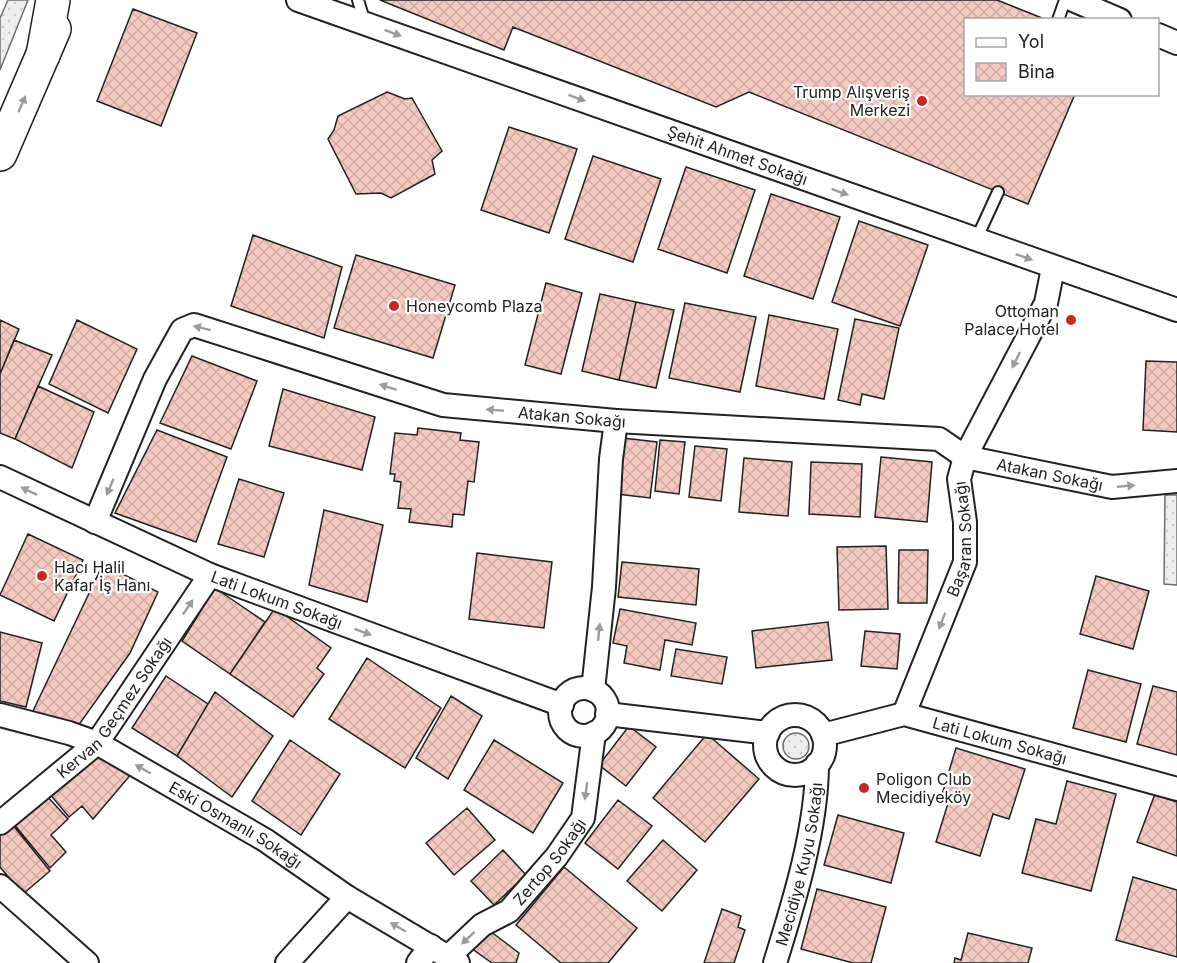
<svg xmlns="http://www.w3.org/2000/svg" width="1177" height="963" font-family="Inter,sans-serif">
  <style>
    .grass { fill: url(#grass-dots); stroke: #6f6f6f; stroke-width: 1.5 }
    .building { fill: url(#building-cross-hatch); stroke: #222; stroke-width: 1.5 }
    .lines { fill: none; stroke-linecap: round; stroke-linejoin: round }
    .service-casing { stroke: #222; stroke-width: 14 }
    .minor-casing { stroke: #222; stroke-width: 26 }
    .primary-casing { stroke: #222; stroke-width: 36 }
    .trunk-casing { stroke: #222; stroke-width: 36 }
    .service { stroke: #fff; stroke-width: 10 }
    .minor { stroke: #fff; stroke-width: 22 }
    .primary { stroke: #fff; stroke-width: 33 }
    .trunk { stroke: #fff; stroke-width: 33 }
    .oneway { fill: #9c9c9c }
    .poi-dot { fill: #c62828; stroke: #fff; stroke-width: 2 }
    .labels { text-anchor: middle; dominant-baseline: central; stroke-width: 4.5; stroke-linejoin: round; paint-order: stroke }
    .poi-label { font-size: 16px; fill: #222; stroke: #fff; text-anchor: start }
    .street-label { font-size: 16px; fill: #222; stroke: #fff }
  </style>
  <defs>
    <pattern id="grass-dots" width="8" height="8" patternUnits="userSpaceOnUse" patternTransform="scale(1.5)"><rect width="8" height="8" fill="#eee"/><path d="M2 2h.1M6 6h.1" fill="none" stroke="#ccc" stroke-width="1.8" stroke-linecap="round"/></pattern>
    <pattern id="building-cross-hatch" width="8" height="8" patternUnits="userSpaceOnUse" patternTransform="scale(1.5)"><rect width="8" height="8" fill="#f3c9c0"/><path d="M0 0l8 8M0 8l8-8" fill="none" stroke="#d0aca5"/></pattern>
  </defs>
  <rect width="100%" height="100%" fill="#fff"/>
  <!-- grass -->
  <path class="grass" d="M8,0H28L0,70V18Z
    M1165,495H1177V585L1164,584Z
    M783 746a13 13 0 1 1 26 0a13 13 0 1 1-26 0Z"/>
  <!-- building -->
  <path class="building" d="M380,0H997L1047,20H966V94H1075L1028,204L749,92L716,107L513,27L504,50Z
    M133,9L197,33L161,126L97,101Z
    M387,92L405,99L412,98L442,151L432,160L435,174L391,198L381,193L356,194L328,139L334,130L338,116Z
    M509,127L577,149L549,233L481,210Z
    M593,156L661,179L633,262L565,239Z
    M686,167L755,190L727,273L658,249Z
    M771,194L840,217L813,299L744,276Z
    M859,221L928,245L900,326L832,302Z
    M253,235L342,267L324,338L231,306Z
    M356,255L455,285L433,358L334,328Z
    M546,283L582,293L561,374L525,365Z
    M600,294L636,302L619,380L582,371Z
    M636,302L674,310L656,388L619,380Z
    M685,303L756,317L740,392L669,378Z
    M769,315L838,329L824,399L756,386Z
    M855,319L899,328L884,399L862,394L860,405L838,400Z
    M0,320L19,329L0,374Z
    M77,320L137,349L108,413L49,384Z
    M14,340L52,355L15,439L0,433V374Z
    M192,356L257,381L231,449L160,423Z
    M1146,361L1177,362V432L1143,430Z
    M38,386L94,412L72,468L15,439Z
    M283,389L375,417L362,470L269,446Z
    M418,428L461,433L460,440L479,442L474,482L468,481L464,515L453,514L452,527L409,522L411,509L398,508L401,482L394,481L395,474H390L395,433L417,435Z
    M157,430L227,457L196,542L115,513Z
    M623,438L657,442L650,498L617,494Z
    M660,440L685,442L679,494L655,491Z
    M695,446L727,449L721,501L689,497Z
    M881,457L932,462L927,522L875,517Z
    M744,458L792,462L788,516L739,512Z
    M811,462L862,464L860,517L809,514Z
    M239,479L284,493L264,557L218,544Z
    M324,510L383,525L367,602L309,585Z
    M28,534L83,560L54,621L0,595Z
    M886,546L888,609L839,610L837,547Z
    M899,550H928L927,603H898Z
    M477,553L552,562L544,628L469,619Z
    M622,562L699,569L696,605L618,597Z
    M103,564L158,592L130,653L78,726L32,713Z
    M1096,576L1149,591L1133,649L1080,634Z
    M215,588L265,622L230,674L182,641Z
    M275,608L331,648L317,668L324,674L293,717L230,674Z
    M620,609L696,623L692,645L665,640L660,670L624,663L627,646L613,643Z
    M828,622L832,660L756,668L752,631Z
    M865,631L900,634L897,669L861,666Z
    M0,632L42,643L26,707L0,701Z
    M676,649L727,657L722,684L671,676Z
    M367,658L441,708L405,768L329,719Z
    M1088,670L1141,684L1126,742L1073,728Z
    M166,676L208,704L177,756L132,728Z
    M1153,686L1177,692V755L1137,744Z
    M215,692L273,736L232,797L177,756Z
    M451,696L482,716L448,779L416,758Z
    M629,726L656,747L626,786L599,765Z
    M707,734L759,779L705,842L653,798Z
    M290,740L340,774L301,835L252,801Z
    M494,740L563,783L533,833L464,790Z
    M956,748L1025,769L1009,819L993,814L980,856L936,842L949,800L941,798Z
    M99,750L133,772L93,819L82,806L69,817L49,793Z
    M1067,781L1116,794L1091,891L1022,873L1036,819L1056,824Z
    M1155,794L1177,802V856L1137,842Z
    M46,795L68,819L51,835L66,852L50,868L13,823Z
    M618,800L652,826L618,869L585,843Z
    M467,808L495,840L454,875L426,843Z
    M838,815L904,833L891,883L824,865Z
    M12,824L50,871L23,894L0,867V834Z
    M663,840L697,870L662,911L627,881Z
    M503,850L526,875L494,905L471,881Z
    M564,867L637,928L608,963H561L516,925Z
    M1133,877L1177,890V957L1116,940Z
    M817,889L886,907L871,963H853L801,949Z
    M722,909L741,916L738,927L745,930L734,963H704Z
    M486,928L519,953L516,963H492L471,948Z
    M968,933L1032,948L1028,963H954L955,958L961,960Z"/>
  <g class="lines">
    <defs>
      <path id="service" d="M358,0L365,23
        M1058,20L1065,0
        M976,240L998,192"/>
      <g id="minor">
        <path id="s1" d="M298,0L1177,310"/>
        <path d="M1073,0L1120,20"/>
        <path d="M1158,35L1177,43"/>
        <path id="s2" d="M0,477L210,575L562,705"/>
        <path id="s3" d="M95,522L155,379L182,330L194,325L443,405L616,421L939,439L965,457L1112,487L1177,481"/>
        <circle cx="584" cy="712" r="24"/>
        <path d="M593,690L604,587L611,459L616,421"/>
        <path d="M607,714L768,733"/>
        <path id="s4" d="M904,714L965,562V522L959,479L965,457L1046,303L1053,268"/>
        <path id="s5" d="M0,715L69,733L97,743L265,840L347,897L458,963"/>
        <circle cx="795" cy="745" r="30"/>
        <path id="s6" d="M823,735L904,714L1177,789"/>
        <path id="s7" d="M0,823L97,743L210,575"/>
        <path d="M0,886L87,963"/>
        <path id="s8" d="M448,957L482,925L509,911L557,856L583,818L594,733"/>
        <path d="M287,963L347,897"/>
        <path d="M418,963L431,946"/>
        <path id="s9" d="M775,963C794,902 817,828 817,764"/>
      </g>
      <path id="primary" d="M0,154L54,29"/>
      <path id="trunk" d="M43,55L53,0"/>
    </defs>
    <!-- service casing -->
    <use href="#service" class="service-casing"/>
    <!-- minor casing -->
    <use href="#minor" class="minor-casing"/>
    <!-- primary casing -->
    <use href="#primary" class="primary-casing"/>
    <!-- trunk casing -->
    <use href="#trunk" class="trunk-casing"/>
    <!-- service -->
    <use href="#service" class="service"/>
    <!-- minor -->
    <use href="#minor" class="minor"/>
    <!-- primary -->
    <use href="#primary" class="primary"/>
    <!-- trunk -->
    <use href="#trunk" class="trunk"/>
  </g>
  <!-- one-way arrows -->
  <defs><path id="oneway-solid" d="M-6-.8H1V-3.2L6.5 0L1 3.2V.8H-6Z" transform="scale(1.5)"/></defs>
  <g class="oneway">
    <use href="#oneway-solid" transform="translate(393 33) rotate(20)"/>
    <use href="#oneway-solid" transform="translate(577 98) rotate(20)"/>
    <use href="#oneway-solid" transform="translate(22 104) rotate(-66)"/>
    <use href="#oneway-solid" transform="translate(840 192) rotate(20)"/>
    <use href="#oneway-solid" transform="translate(1024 257) rotate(19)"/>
    <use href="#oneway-solid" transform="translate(202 328) rotate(-166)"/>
    <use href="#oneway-solid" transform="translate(1016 360) rotate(117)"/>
    <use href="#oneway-solid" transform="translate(388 387) rotate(-162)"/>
    <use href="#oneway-solid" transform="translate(495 410) rotate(-175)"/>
    <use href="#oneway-solid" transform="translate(1126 486) rotate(-5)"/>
    <use href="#oneway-solid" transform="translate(110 487) rotate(113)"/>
    <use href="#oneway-solid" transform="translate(29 491) rotate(-154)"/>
    <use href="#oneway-solid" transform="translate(188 607) rotate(-56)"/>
    <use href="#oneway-solid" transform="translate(942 621) rotate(111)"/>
    <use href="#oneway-solid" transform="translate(363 632) rotate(20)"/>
    <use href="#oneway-solid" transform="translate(599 632) rotate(-84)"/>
    <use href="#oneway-solid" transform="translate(143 769) rotate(-150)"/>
    <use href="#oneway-solid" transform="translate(586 791) rotate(98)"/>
    <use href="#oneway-solid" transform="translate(398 927) rotate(-150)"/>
    <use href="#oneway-solid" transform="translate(468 938) rotate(137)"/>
  </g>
  <!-- markers -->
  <g class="poi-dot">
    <circle cx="922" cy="101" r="6"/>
    <circle cx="394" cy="306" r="6"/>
    <circle cx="1071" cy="320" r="6"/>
    <circle cx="42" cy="576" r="6"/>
    <circle cx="864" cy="788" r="6"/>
  </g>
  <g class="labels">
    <!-- poi labels -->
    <g class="poi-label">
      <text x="910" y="92" text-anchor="end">Trump Alışveriş<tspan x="910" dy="18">Merkezi</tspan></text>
      <text x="406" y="306">Honeycomb Plaza</text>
      <text x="1059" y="311" text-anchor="end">Ottoman<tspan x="1059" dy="18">Palace Hotel</tspan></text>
      <text x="54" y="567">Hacı Halil<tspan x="54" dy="18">Kafar İş Hanı</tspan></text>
      <text x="876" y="779">Poligon Club<tspan x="876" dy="18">Mecidiyeköy</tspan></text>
    </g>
    <!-- street labels -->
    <g class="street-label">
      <text stroke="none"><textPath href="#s1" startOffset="466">Şehit Ahmet Sokağı</textPath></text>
      <text stroke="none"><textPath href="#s3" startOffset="615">Atakan Sokağı</textPath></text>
      <text stroke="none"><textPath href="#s3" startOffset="1101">Atakan Sokağı</textPath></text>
      <text stroke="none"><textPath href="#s4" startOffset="186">Başaran Sokağı</textPath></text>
      <text stroke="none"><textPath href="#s2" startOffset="303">Lati Lokum Sokağı</textPath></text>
      <text stroke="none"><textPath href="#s7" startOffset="164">Kervan Geçmez Sokağı</textPath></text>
      <text stroke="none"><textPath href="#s6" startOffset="183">Lati Lokum Sokağı</textPath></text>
      <text stroke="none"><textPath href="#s5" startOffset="262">Eski Osmanlı Sokağı</textPath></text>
      <text stroke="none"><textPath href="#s8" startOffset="141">Zertop Sokağı</textPath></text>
      <text stroke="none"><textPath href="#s9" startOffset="102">Mecidiye Kuyu Sokağı</textPath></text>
    </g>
  </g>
  <!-- legend -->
  <rect x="964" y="18" width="195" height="78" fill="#ffffff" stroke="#a7a7a7" stroke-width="1.5"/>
  <rect x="976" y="38" width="30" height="9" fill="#ffffff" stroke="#a7a7a7" stroke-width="1.5"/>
  <text x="1018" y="48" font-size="18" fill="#222222">Yol</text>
  <rect x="976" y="63" width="30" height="18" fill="url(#building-cross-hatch)" stroke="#a7a7a7" stroke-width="1.5"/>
  <text x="1018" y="78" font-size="18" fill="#222222">Bina</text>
</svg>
